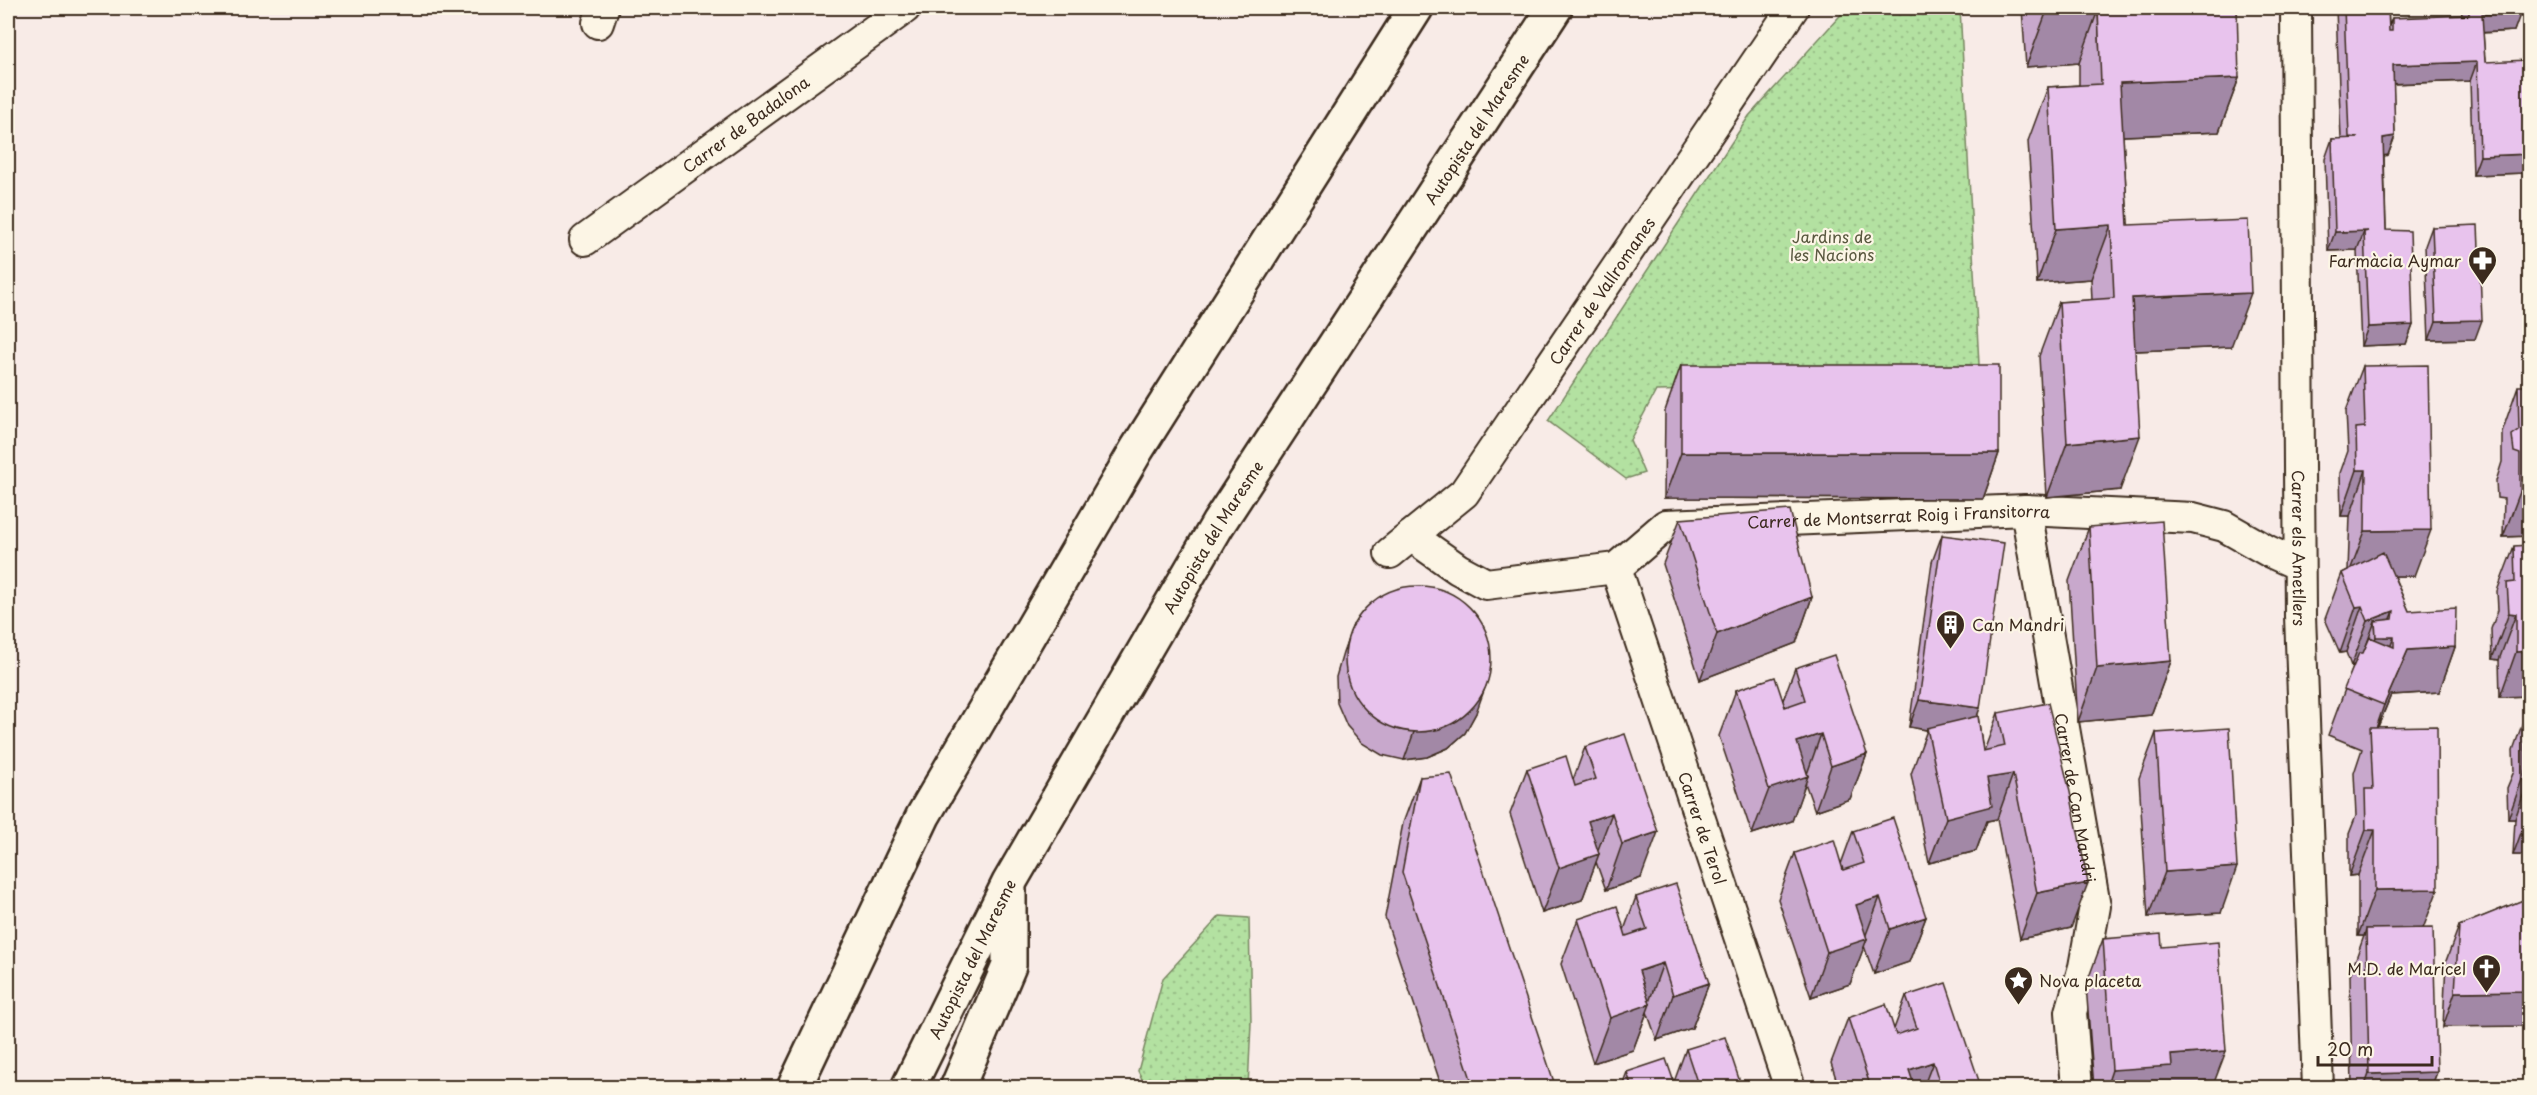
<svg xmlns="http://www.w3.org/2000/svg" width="2537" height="1095" font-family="'Playpen Sans',sans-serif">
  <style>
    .grass { fill: url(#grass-dots); stroke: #778660; stroke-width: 1.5 }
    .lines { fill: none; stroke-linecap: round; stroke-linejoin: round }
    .street-casing { stroke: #3b2a1e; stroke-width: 34 }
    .highway-casing { stroke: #3b2a1e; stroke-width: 38 }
    .street { stroke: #fcf5e5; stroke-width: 30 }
    .highway { stroke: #fcf5e5; stroke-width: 33 }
    .wall { fill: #c8a8cc; stroke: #3b2a1e; stroke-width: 1.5 }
    .shaded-wall { fill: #a288a6; stroke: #3b2a1e; stroke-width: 1.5 }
    .building { fill: #e8c3ed; stroke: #3b2a1e; stroke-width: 1.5 }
    .labels { text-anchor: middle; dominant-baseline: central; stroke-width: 4.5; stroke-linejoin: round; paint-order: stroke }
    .street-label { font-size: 16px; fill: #3b2a1e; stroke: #fcf5e5 }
    .park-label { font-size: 16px; fill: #59583f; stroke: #fcf5e5 }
    .poi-label { font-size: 16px; fill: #3b2a1e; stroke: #fcf5e5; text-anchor: end }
  </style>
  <defs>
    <pattern id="grass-dots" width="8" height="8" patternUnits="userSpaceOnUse" patternTransform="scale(1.5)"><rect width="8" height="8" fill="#b3e1a1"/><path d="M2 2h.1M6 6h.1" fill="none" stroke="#9bc18a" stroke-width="1.8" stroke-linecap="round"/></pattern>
  </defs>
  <rect width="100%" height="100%" fill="#f8ebe7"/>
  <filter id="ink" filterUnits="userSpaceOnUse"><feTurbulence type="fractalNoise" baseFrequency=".0167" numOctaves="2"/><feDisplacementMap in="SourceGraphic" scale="12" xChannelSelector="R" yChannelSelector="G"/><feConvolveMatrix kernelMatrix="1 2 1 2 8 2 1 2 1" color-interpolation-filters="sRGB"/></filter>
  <g filter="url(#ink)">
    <!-- grass -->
    <path class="grass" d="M1847,8H1960L1980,383L1656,391L1630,440L1644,473L1626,479L1548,421L1749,116Z
      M1220,916L1249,918L1251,1023L1248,1087H1146L1138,1071L1163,978Z"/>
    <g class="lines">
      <defs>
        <g id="street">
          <path id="s1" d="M2296,8L2300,616L2318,1088"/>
          <path d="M598,23L603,8"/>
          <path id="s2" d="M585,240L905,8"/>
          <path id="s3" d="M2026,510L2095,906L2084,967L2071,1012L2077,1088"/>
          <path id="s4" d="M1411,536L1458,569L1486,584L1616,568L1666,525L2026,510L2193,518L2224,526L2268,551L2299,565"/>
          <path id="s5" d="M1390,553L1464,493L1793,8"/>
          <path id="s6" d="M1616,568L1790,1088"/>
        </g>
        <g id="highway">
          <path d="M794,1088L923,816L1137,449L1416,8"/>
          <path id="s7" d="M908,1088L1009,883L1218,524L1555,8"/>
          <path d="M957,1088L1009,966V890"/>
        </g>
      </defs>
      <!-- street casing -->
      <use href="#street" class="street-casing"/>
      <!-- highway casing -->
      <use href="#highway" class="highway-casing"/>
      <!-- street -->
      <use href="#street" class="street"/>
      <!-- highway -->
      <use href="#highway" class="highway"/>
    </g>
    <!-- wall -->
    <path class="wall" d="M2022,8H2117L2116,9L2239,78L2219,132L2123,136L2128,225L2231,347L2135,351L2120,490L2047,497L2039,356L2059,302L2092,300L2091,279L2037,283L2028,141L2048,87L2079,85V63L2026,67Z
      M2336,8H2388L2389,26L2392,18L2462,15L2461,8H2521L2514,31L2483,33L2485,62L2524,173L2473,175L2470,81L2393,84L2395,136L2388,155L2384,156L2386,230L2413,325L2406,344L2361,346L2357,250L2328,251L2325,159L2332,139H2341Z
      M2432,227L2475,339L2429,340L2425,246Z
      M1681,365L1999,453L1983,499L1664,498L1665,411Z
      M2363,366L2414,576H2394L2409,611L2455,647L2439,692L2391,695L2378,727L2423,929L2437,1072L2431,1088H2352L2350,975L2364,936H2358V875L2349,876V834L2356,816L2354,773L2362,749L2328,735L2354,665L2351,666L2346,652L2340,653L2325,619L2342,573L2348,570L2350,516H2341L2340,473L2348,451L2346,411Z
      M2518,386L2529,536L2503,537L2504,499L2497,498L2496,481L2502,462V432Z
      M1680,519L1812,597L1796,643L1700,680L1663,564Z
      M2089,527L2171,661L2151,715L2078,722L2069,581Z
      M1942,535L1978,716L1983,751H1984L1998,713L2071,928L2020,939L1997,819L1987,821L1976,851L1929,863L1911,774L1927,730L1909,727L1932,562Z
      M2514,546L2529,696L2500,697L2499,660L2492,659L2491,629L2498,610L2497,591Z
      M1353,625L1476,713L1465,733L1448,748L1427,757L1404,760L1382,755L1362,743L1347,726L1337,703L1336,677L1343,653Z
      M1795,668L1867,754L1850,799L1815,811L1805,783L1792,821L1752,834L1719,736L1736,690L1783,700Z
      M2529,705V855H2513L2515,819H2508L2507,788L2514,771L2513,750Z
      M2156,733L2221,913L2148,917L2139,778Z
      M1585,747L1641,878L1606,890L1596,862L1582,900L1542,913L1510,814L1527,769L1573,780Z
      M1420,777L1556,1088H1442L1385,917L1403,823Z
      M1853,831L1926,917L1909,962L1874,974L1864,946L1850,984L1811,997L1778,899L1795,853L1841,864Z
      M1636,897L1709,983L1692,1028L1657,1040L1647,1012L1633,1050L1593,1063L1561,964L1578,919L1624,930Z
      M2529,898L2443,1027L2446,961L2459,926Z
      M2103,939L2162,947L2212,1088H2094L2086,985Z
      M1906,996L1979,1081L1976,1088H1839L1831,1063L1848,1018L1894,1029Z
      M1686,1049L1742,1088H1621L1627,1072L1674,1082Z"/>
    <!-- shaded-wall -->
    <path class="shaded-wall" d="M2117,8L2100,54L2098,10L2079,63L2026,67L2046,13Z
      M2521,12L2514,31L2475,33L2482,14Z
      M2477,62L2470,81L2386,84L2393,65Z
      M2239,78L2219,132L2100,137L2120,83Z
      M2395,136L2388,155L2376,157L2383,138Z
      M2529,154V159L2524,173L2473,175L2480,156Z
      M2111,225L2091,279L2037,283L2056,229Z
      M2368,231L2364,232L2357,250L2328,251L2335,232Z
      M2251,293L2231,347L2112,352L2132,298Z
      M2482,320L2475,339L2429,340L2436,321Z
      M2413,325L2406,344L2361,346L2368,327Z
      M2140,436L2120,490L2047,497L2067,443Z
      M1681,453H1999L1983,499L1664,498Z
      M2357,470H2366L2350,516H2341Z
      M2529,491V536L2503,537L2520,492Z
      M2431,530L2414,576H2348L2365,531Z
      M1812,597L1796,643L1700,680L1717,634Z
      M2362,606L2346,652L2340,653L2356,607Z
      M2394,611L2384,637H2394L2377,682H2359L2376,637L2375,621L2360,663L2351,666L2368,621Z
      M2509,613L2516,614L2499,660L2492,659Z
      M2455,647L2439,692L2391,695L2371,743L2384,705L2408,650Z
      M2529,651V696L2500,697L2516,652Z
      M2171,661L2151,715L2078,722L2097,668Z
      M1486,685L1476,713L1465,733L1448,748L1427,757L1404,760L1414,732Z
      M1919,700L1980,708L1970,736L1927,728V730L1909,727Z
      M1821,734L1806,777L1808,776L1792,821L1752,834L1769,789L1797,742Z
      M1867,754L1850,799L1815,811L1831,766Z
      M2013,774L1997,819L1987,821L1976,851L1929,863L1946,818L1987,778Z
      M2524,774H2529V778L2515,819H2508Z
      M2529,811V855H2513Z
      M1612,813L1596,855L1599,854L1582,900L1542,913L1559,868L1588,821Z
      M2366,830H2375L2358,875L2349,876Z
      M1658,832L1641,878L1606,890L1622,844Z
      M2237,867L2221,913L2148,917L2165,872Z
      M2088,883L2071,928L2020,939L2037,893Z
      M2438,889L2421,934L2366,929L2364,936H2358L2375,890Z
      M1880,897L1864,940L1867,939L1850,984L1811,997L1827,952L1856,905Z
      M1926,917L1909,962L1874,974L1890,929Z
      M1663,963L1648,1005L1650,1004L1633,1050L1593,1063L1610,1018L1639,971Z
      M1709,983L1692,1028L1657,1040L1673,995Z
      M2529,991V1026L2443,1027L2455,992Z
      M2226,1051L2212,1088H2106L2112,1070L2171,1055Z
      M1933,1062L1923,1088H1902L1909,1070Z
      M2437,1072L2431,1088H2364L2369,1074Z
      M1979,1081L1976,1088H1960Z"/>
    <!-- building -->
    <path class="building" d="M2045,8H2117L2046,13Z
      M2169,8H2237L2239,78L2120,83L2128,225L2248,220L2251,293L2132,298L2140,436L2067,443L2059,302L2114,298L2111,225L2056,229L2048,87L2101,84L2098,10Z
      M2344,8H2388L2389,31H2392V18L2469,15V8H2521V12L2482,14L2485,62L2528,60L2529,107V154L2480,156L2477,62L2393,65L2395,136L2383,138L2386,230L2410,231L2413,325L2368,327L2364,232L2368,231L2335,232L2332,139L2358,138L2349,137Z
      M2478,225L2482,320L2436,321L2432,227Z
      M1681,365H1999V453H1681Z
      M2428,365L2431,530L2365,531L2366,470H2357L2356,428L2365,427L2363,366Z
      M2518,386H2529V491L2520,492V454L2514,452L2512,435L2519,430Z
      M1790,510L1812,597L1717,634L1680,519Z
      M2162,521L2171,661L2097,668L2089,527Z
      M1942,535L2004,543L1980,708L1919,700Z
      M2529,545V651L2516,652V614L2509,613L2507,583L2515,582L2514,546Z
      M2383,552L2409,611L2456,608L2455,647L2408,650L2384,705L2344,689L2359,653H2363L2370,637L2394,647V637H2376L2375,621L2393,619L2394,611L2368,621L2362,606L2356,607L2342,573Z
      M1345 659a73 73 0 1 1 146 0a73 73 0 1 1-146 0Z
      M1834,655L1867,754L1831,766L1821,734L1797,742L1808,776L1769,789L1736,690L1775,677L1785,707L1805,700L1795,668Z
      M2048,703L2070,792L2088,883L2037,893L2013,774L1987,778L1992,806L1946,818L1927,728L1978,716L1983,751L2005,746L1998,713Z
      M2437,726L2438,889L2375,890V830H2366L2365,789H2373L2370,727Z
      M2229,728L2237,867L2165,872L2156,733Z
      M1625,734L1658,832L1622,844L1612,813L1588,821L1599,854L1559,868L1527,769L1566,756L1575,786L1596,779L1585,747Z
      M2529,742V774H2524V743Z
      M1451,774L1556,1088H1474L1402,872L1420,777Z
      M1893,818L1926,917L1890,929L1880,897L1856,905L1867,939L1827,952L1795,853L1834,840L1843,870L1864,863L1853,831Z
      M1676,884L1709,983L1673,995L1663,963L1639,971L1650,1004L1610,1018L1578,919L1617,906L1626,936L1647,929L1636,897Z
      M2528,898H2529V991L2455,992L2459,926Z
      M2433,928L2437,1072L2369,1074L2366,929Z
      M2161,934L2162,947L2218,942L2226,1051L2171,1055L2172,1066L2112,1070L2103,939Z
      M1946,983L1979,1081L1960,1088H1941L1933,1062L1909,1070L1915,1088H1871L1848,1018L1886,1004L1896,1035L1917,1028L1906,996Z
      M1725,1037L1742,1088H1680L1697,1082L1686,1049Z
      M1666,1059L1676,1088H1632L1627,1072Z"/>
  </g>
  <!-- icons -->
  <defs>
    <symbol id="pharmacy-pin" viewBox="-11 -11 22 30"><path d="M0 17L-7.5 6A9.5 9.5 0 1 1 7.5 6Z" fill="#3b2a1e" stroke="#fcf5e5"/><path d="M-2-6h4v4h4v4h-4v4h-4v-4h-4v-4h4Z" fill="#fff"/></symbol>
    <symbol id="building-pin" viewBox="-11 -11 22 30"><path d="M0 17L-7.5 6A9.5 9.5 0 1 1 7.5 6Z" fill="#3b2a1e" stroke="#fcf5e5"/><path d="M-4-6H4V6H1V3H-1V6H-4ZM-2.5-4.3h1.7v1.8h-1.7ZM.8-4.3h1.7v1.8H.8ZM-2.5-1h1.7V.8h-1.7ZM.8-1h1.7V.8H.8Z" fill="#fff"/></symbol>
    <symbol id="church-pin" viewBox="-11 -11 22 30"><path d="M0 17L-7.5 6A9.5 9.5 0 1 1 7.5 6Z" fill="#3b2a1e" stroke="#fcf5e5"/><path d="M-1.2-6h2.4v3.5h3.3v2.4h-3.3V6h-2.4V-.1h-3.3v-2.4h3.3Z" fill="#fff"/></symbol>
    <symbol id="sight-pin" viewBox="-11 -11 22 30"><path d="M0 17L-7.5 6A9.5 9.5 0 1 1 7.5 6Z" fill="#3b2a1e" stroke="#fcf5e5"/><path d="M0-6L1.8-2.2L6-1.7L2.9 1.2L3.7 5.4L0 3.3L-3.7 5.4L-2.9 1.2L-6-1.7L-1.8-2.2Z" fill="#fff"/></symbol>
  </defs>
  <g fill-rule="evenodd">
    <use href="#pharmacy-pin" x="2466" y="244" width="33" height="45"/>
    <use href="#building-pin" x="1934" y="608" width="33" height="45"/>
    <use href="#church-pin" x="2470" y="952" width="33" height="45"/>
    <use href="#sight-pin" x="2002" y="964" width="33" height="45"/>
  </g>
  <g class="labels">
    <!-- street labels -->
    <g class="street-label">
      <text stroke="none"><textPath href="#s2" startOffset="198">Carrer de Badalona</textPath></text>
      <text stroke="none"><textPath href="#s7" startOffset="1116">Autopista del Maresme</textPath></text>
      <text stroke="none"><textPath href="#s5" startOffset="340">Carrer de Vallromanes</textPath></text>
      <text stroke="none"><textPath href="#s4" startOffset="519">Carrer de Montserrat Roig i Fransitorra</textPath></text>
      <text stroke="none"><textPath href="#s7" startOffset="630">Autopista del Maresme</textPath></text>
      <text stroke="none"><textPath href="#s1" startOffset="540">Carrer els Ametllers</textPath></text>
      <text stroke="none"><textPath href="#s3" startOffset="292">Carrer de Can Mandri</textPath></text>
      <text stroke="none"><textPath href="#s6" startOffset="274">Carrer de Terol</textPath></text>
      <text stroke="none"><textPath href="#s7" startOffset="144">Autopista del Maresme</textPath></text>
    </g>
    <!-- park labels -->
    <g class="park-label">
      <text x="1832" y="236">Jardins de<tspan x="1832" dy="18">les Nacions</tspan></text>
    </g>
    <!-- poi labels -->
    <g class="poi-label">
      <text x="2461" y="260">Farmàcia Aymar</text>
      <text x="1972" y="624" text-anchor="start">Can Mandri</text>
      <text x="2466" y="968">M.D. de Maricel</text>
      <text x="2039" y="980" text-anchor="start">Nova placeta</text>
    </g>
  </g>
  <!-- margin -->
  <rect width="2537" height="1095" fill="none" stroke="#fcf5e5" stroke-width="30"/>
  <rect x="15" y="15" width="2507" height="1065" fill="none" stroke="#3b2a1e" stroke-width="2" filter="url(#ink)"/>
  <!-- scale -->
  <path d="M2318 1056v9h114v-9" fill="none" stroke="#3b2a1e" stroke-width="3"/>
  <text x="2327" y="1056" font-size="18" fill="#3b2a1e" stroke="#fcf5e5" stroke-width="4.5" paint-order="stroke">20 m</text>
</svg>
